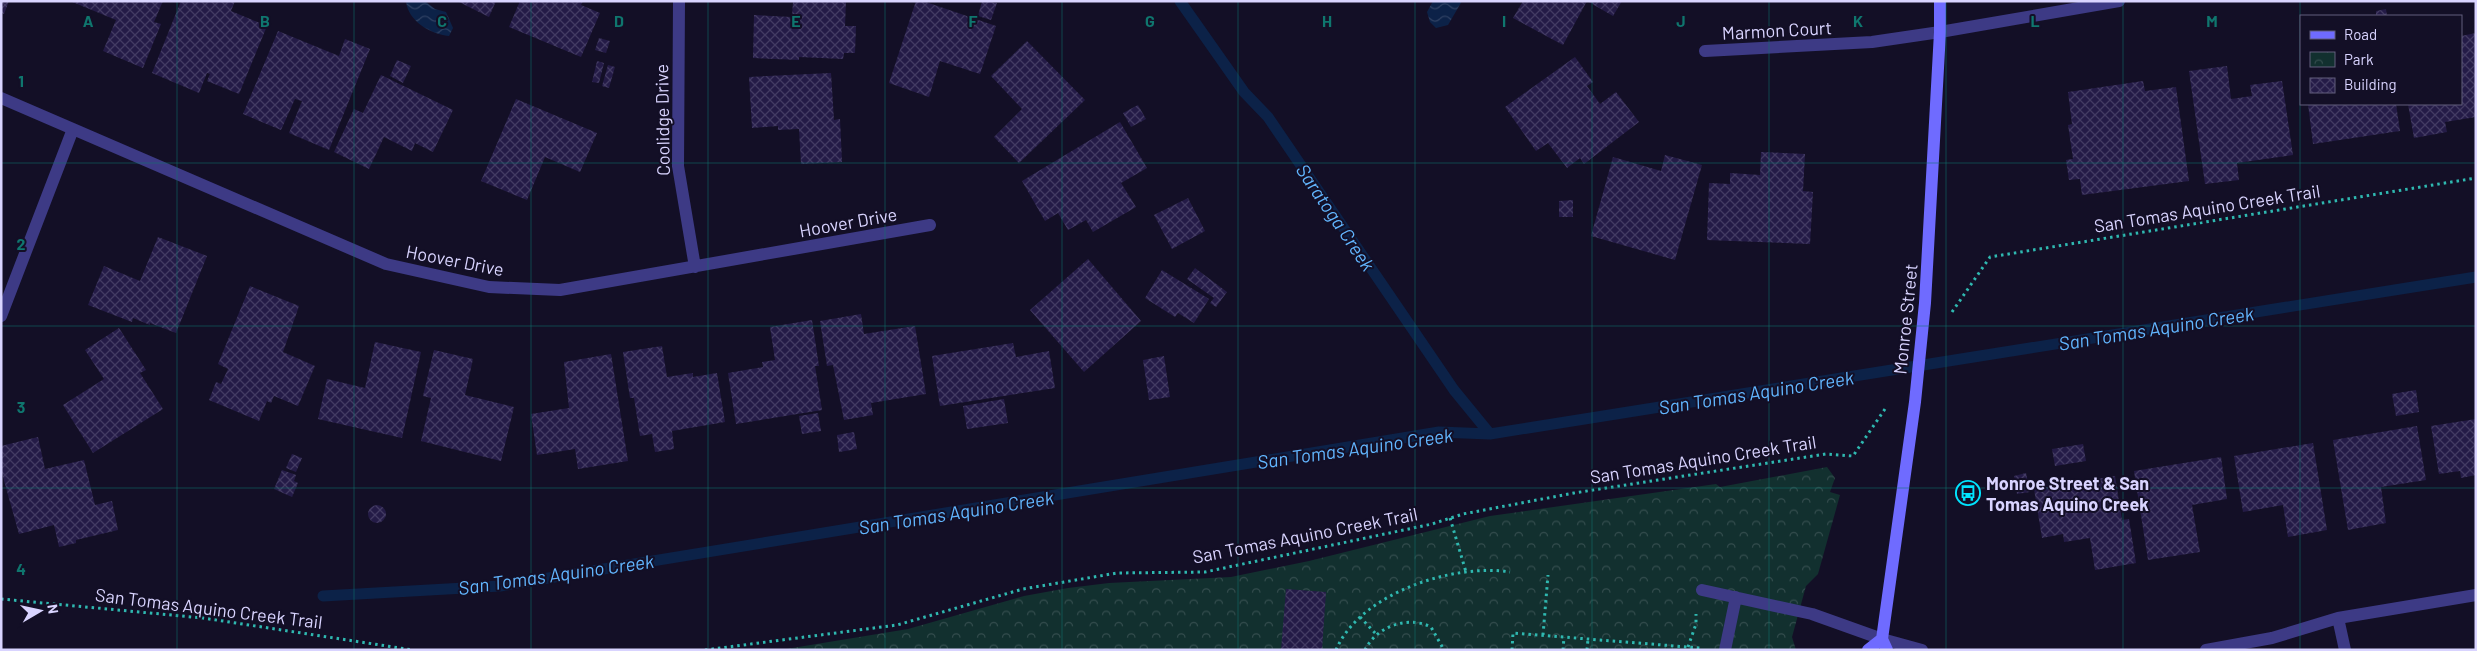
<svg xmlns="http://www.w3.org/2000/svg" width="2477" height="651" font-family="Barlow,sans-serif">
  <style>
    .park { fill: url(#park-crowns) }
    .water { fill: url(#water-waves) }
    .lines { fill: none; stroke-linecap: round; stroke-linejoin: round }
    .stream { stroke: #0c2248; stroke-width: 11 }
    .building { fill: url(#building-cross-hatch) }
    .path { stroke: #2fb8b0; stroke-width: 3; stroke-dasharray: 2.5 4; stroke-linecap: butt }
    .service { stroke: #3d3a85; stroke-width: 12 }
    .minor { stroke: #3d3a85; stroke-width: 12 }
    .tertiary { stroke: #3d3a85; stroke-width: 12 }
    .secondary { stroke: #6f6bff; stroke-width: 12 }
    .grid { fill: none; stroke: #0f766e; stroke-width: 1; stroke-opacity: 0.55 }
    .labels { text-anchor: middle; dominant-baseline: central; stroke-width: 4; stroke-linejoin: round; paint-order: stroke }
    .street-label { font-size: 18px; fill: #d9d4ff; stroke: #130f26 }
    .poi-label { font-size: 18px; font-weight: bold; fill: #d9d4ff; stroke: #130f26; text-anchor: start }
    .water-label { font-size: 19px; font-style: italic; fill: #62b6ff; stroke: #130f26 }
    .grid-label { font-size: 16px; text-anchor: middle; font-weight: bold; fill: #0f766e; stroke: #130f26; stroke-width: 4; stroke-linejoin: round; paint-order: stroke }
  </style>
  <defs>
    <pattern id="park-crowns" width="20" height="18" patternUnits="userSpaceOnUse" patternTransform="scale(1.25)"><rect width="20" height="18" fill="#12302f"/><path d="M2 6a3 3 0 1 1 6 0M12 15a3 3 0 1 1 6 0" fill="none" stroke="#344d4e"/></pattern>
    <pattern id="water-waves" width="16" height="10" patternUnits="userSpaceOnUse" patternTransform="scale(1.25)"><rect width="16" height="10" fill="#0c2248"/><path d="M0 5q4-4 8 0t8 0" fill="none" stroke="#2f4163"/></pattern>
    <pattern id="building-cross-hatch" width="8" height="8" patternUnits="userSpaceOnUse" patternTransform="scale(1.25)"><rect width="8" height="8" fill="#241b47"/><path d="M0 0l8 8M0 8l8-8" fill="none" stroke="#433b63"/></pattern>
  </defs>
  <rect width="100%" height="100%" fill="#130f26"/>
  <!-- park -->
  <path class="park" d="M1827,467L1835,478L1830,492L1840,495L1818,574L1806,586L1792,637L1796,650H780L908,629L1024,596L1068,588L1109,583L1231,577L1309,561L1490,516L1716,484L1720,487Z"/>
  <!-- water -->
  <path class="water" d="M406,1H425L435,9L446,12L453,28L449,36C430,34 408,21 406,1Z
    M1433,1H1462L1448,25L1436,28L1430,22L1427,12Z"/>
  <g class="lines">
    <!-- stream -->
    <path class="stream" d="M1180,1L1244,92L1268,117L1454,390L1490,434
      M323,596L500,586L1439,432L1490,434L2476,277"/>
  </g>
  <!-- building -->
  <path class="building" d="M1,1H9L4,14L1,13Z
    M70,1H163L154,22L161,24L143,68L103,51L116,20Z
    M181,1H235L231,11L267,26L239,94L207,81L210,74L207,73L199,93L152,73Z
    M457,1H496L489,17Z
    M520,1H583L581,5L600,13L581,57L509,27Z
    M793,1H846L845,26H856L855,53H844L843,59L799,57V60L753,58L754,15L792,17Z
    M916,1H923L996,26L980,74L940,61L929,97L889,83Z
    M982,1L997,3L991,20L978,16Z
    M1523,1H1622L1613,16L1587,1L1563,45L1513,18Z
    M2386,9L2387,16H2376V11Z
    M278,31L339,56L345,39L370,49L329,150L289,133L302,101L295,99L281,130L243,114Z
    M2476,33V117L2445,122L2447,132L2414,138L2408,104H2461V36Z
    M599,38L610,41L606,53L595,50Z
    M1027,41L1085,100L1019,163L994,137L1022,109L991,76Z
    M1575,57L1593,82L1587,86L1600,104L1616,92L1639,122L1584,164L1580,158L1567,168L1548,143L1536,151L1505,107Z
    M397,60L411,66L403,83L390,76Z
    M597,61L604,63L599,83L592,82Z
    M608,65L615,67L609,88L602,86Z
    M2227,66L2231,99L2252,96L2250,85L2282,81L2293,155L2237,163L2239,180L2205,184L2189,71Z
    M831,73L834,120L840,119L842,162L801,164L799,129L778,130V126L752,128L749,77Z
    M381,75L453,110L433,152L415,143L412,151L384,137L369,169L334,152L354,109L363,113Z
    M2143,81L2145,91L2176,87L2189,181L2082,195L2080,179L2069,180L2066,160L2073,159L2068,125L2072,124L2068,92Z
    M516,99L597,133L580,172L545,157L527,200L481,181Z
    M2308,104H2396L2400,131L2313,144Z
    M1138,105L1146,119L1131,127L1123,113Z
    M1120,122L1147,168L1121,183L1136,207L1093,232L1086,220L1068,230L1058,213L1045,221L1022,181Z
    M1761,152L1805,154L1803,191L1813,192L1810,244L1707,240L1709,183L1730,184V173L1760,175Z
    M1665,155L1702,165L1675,260L1591,236L1613,157L1661,171Z
    M1188,198L1205,231L1172,249L1154,215Z
    M1573,200V217H1559V201Z
    M158,237L207,256L176,333L150,323V325L133,318L132,322L88,305L104,266L140,281Z
    M1088,259L1141,321L1084,372L1030,310Z
    M1195,268L1227,292L1216,307L1210,303L1214,298L1187,279Z
    M1162,270L1209,299L1194,323L1178,313L1175,317L1145,298Z
    M250,286L299,306L283,352L315,366L298,406L274,396L271,403L267,401L259,421L209,400L216,382L221,384L228,369L218,364Z
    M861,314L864,334L915,326L926,394L871,403L873,415L844,420L833,365L827,366L820,321Z
    M812,320L819,366H815L822,410L736,424L728,373L763,367L762,362L775,360L770,327Z
    M119,328L146,370L140,373L163,409L93,453L63,405L104,379L85,350Z
    M375,342L421,352L402,438L318,419L327,379L365,388Z
    M1013,343L1016,357L1049,351L1055,388L940,406L932,356Z
    M662,346L667,377L693,373V377L717,373L725,422L672,431L674,449L655,452L652,434L640,436L634,398H630L623,352Z
    M434,350L473,359L465,395L514,407L501,461L421,441L431,398L423,396Z
    M611,354L628,461L578,469L575,449L537,455L531,414L569,408L564,362Z
    M1164,356L1170,397L1149,400L1143,360Z
    M2416,390L2419,412L2396,416L2392,394Z
    M1004,399L1008,423L967,429L963,406Z
    M818,413L821,431L802,434L799,416Z
    M2476,419V475L2461,478L2460,471L2439,474L2431,426Z
    M2417,426L2426,480L2381,487L2386,523L2348,530L2333,440Z
    M854,432L857,449L839,452L837,435Z
    M38,437L45,469L84,460L95,505L112,501L118,530L76,540V543L59,547L54,525L19,534L1,470V446Z
    M2313,443L2327,530L2288,537L2283,505L2243,512L2234,456Z
    M2083,444L2086,461L2055,466L2052,449Z
    M292,454L302,458L296,472L286,468Z
    M2221,457L2227,499L2192,505L2200,552L2148,560L2134,471Z
    M282,470L296,475L294,481L298,483L292,497L274,489Z
    M2026,473L2030,492L2017,494L2014,476Z
    M2115,476L2122,520L2129,519L2136,563L2095,570L2090,538L2064,542L2063,534L2042,538L2034,489Z
    M368 514a9 9 0 1 1 18 0a9 9 0 1 1-18 0Z
    M1286,589L1326,592L1322,650H1281Z"/>
  <g class="lines">
    <!-- path -->
    <path class="path" d="M1952,312L1990,257L2476,178
      M1450,518L1466,572
      M1,599L203,618L413,650
      M1360,617L1376,634
      M1543,635L1548,575
      M1688,647L1696,624V614
      M705,650L897,625L1023,589L1117,573L1205,572L1432,524L1463,514L1574,493L1826,454L1853,456L1887,406
      M1336,650C1360,593 1454,563 1510,572
      M1365,650C1376,627 1407,615 1431,627L1444,650
      M1512,650L1513,633L1700,648
      M1563,650L1564,637
      M1587,650L1588,639"/>
    <!-- service -->
    <path class="service" d="M1702,590L1812,614L1882,639
      M1725,650L1736,597"/>
    <!-- minor -->
    <path class="minor" d="M679,1L678,166L695,267
      M1705,51L1872,42L1940,32
      M1,98L386,264L489,287L560,290L930,225
      M1,316L73,129
      M2338,618L2345,650
      M1882,639L1922,650
      M2206,650L2272,638L2338,618L2476,595"/>
    <!-- tertiary -->
    <path class="tertiary" d="M1940,32L2119,1"/>
    <!-- secondary -->
    <path class="secondary" d="M1868,650L1882,639
      M1887,650L1882,639L1915,402L1925,303L1940,32V1"/>
  </g>
  <!-- grid -->
  <path class="grid" d="M177,1V650M354,1V650M531,1V650M708,1V650M885,1V650M1062,1V650M1238,1V650M1415,1V650M1592,1V650M1769,1V650M1946,1V650M2123,1V650M2300,1V650M1,163H2476M1,326H2476M1,488H2476"/>
  <!-- icons -->
  <defs>
    <symbol id="bus-ring" viewBox="-11 -11 22 22"><circle r="9.5" fill="#130f26" stroke="#00e5ff" stroke-width="1.5"/><path d="M-5-6H5V4H4V6H2V4H-2V6H-4V4H-5ZM-3.5-4V0h7V-4ZM-3.5 1.2v1.5H-2V1.2ZM2 1.2v1.5H3.5V1.2Z" fill="#00e5ff"/></symbol>
  </defs>
  <g fill-rule="evenodd">
    <use href="#bus-ring" x="1954" y="479" width="28" height="28"/>
  </g>
  <g class="labels">
    <!-- street labels -->
    <g class="street-label">
      <text transform="translate(1777 30) rotate(-3)">Marmon Court</text>
      <text transform="translate(662 120) rotate(-91)">Coolidge Drive</text>
      <text transform="translate(2207 208) rotate(-9)">San Tomas Aquino Creek Trail</text>
      <text transform="translate(848 222) rotate(-10)">Hoover Drive</text>
      <text transform="translate(455 260) rotate(11)">Hoover Drive</text>
      <text transform="translate(1905 319) rotate(-84)">Monroe Street</text>
      <text transform="translate(1703 459) rotate(-9)">San Tomas Aquino Creek Trail</text>
      <text transform="translate(1305 535) rotate(-11)">San Tomas Aquino Creek Trail</text>
      <text transform="translate(209 608) rotate(7)">San Tomas Aquino Creek Trail</text>
    </g>
    <!-- poi labels -->
    <g class="poi-label">
      <text x="1986" y="483">Monroe Street &amp; San<tspan x="1986" dy="21">Tomas Aquino Creek</tspan></text>
    </g>
    <!-- water labels -->
    <g class="water-label">
      <text transform="translate(1336 217) rotate(56)">Saratoga Creek</text>
      <text transform="translate(2156 328) rotate(-9)">San Tomas Aquino Creek</text>
      <text transform="translate(1756 392) rotate(-9)">San Tomas Aquino Creek</text>
      <text transform="translate(1355 448) rotate(-8)">San Tomas Aquino Creek</text>
      <text transform="translate(956 512) rotate(-9)">San Tomas Aquino Creek</text>
      <text transform="translate(556 574) rotate(-8)">San Tomas Aquino Creek</text>
    </g>
  </g>
  <g class="grid-label">
    <text x="88" y="27">A</text>
    <text x="265" y="27">B</text>
    <text x="442" y="27">C</text>
    <text x="619" y="27">D</text>
    <text x="796" y="27">E</text>
    <text x="973" y="27">F</text>
    <text x="1150" y="27">G</text>
    <text x="1327" y="27">H</text>
    <text x="1504" y="27">I</text>
    <text x="1681" y="27">J</text>
    <text x="1858" y="27">K</text>
    <text x="2035" y="27">L</text>
    <text x="2212" y="27">M</text>
    <text x="21" y="87">1</text>
    <text x="21" y="250">2</text>
    <text x="21" y="413">3</text>
    <text x="21" y="575">4</text>
  </g>
  <!-- border -->
  <rect width="2477" height="651" fill="none" stroke="#d9d4ff" stroke-width="5"/>
  <!-- legend -->
  <rect x="2300" y="15" width="162" height="90" fill="#130f26" stroke="#625e7d"/>
  <rect x="2310" y="31" width="25" height="8" fill="#6f6bff" stroke="#625e7d"/>
  <text x="2344" y="40" font-size="15" fill="#d9d4ff">Road</text>
  <rect x="2310" y="52" width="25" height="15" fill="url(#park-crowns)" stroke="#625e7d"/>
  <text x="2344" y="65" font-size="15" fill="#d9d4ff">Park</text>
  <rect x="2310" y="78" width="25" height="15" fill="url(#building-cross-hatch)" stroke="#625e7d"/>
  <text x="2344" y="90" font-size="15" fill="#d9d4ff">Building</text>
  <!-- north arrow -->
  <g transform="translate(40 611) rotate(81)" stroke="#130f26" stroke-width="4" paint-order="stroke">
  <path d="M0-4L9 19L0 12L-9 19Z" fill="#d9d4ff"/>
  <text y="-8" font-size="14" font-weight="bold" text-anchor="middle" fill="#d9d4ff">N</text>
  </g>
</svg>
